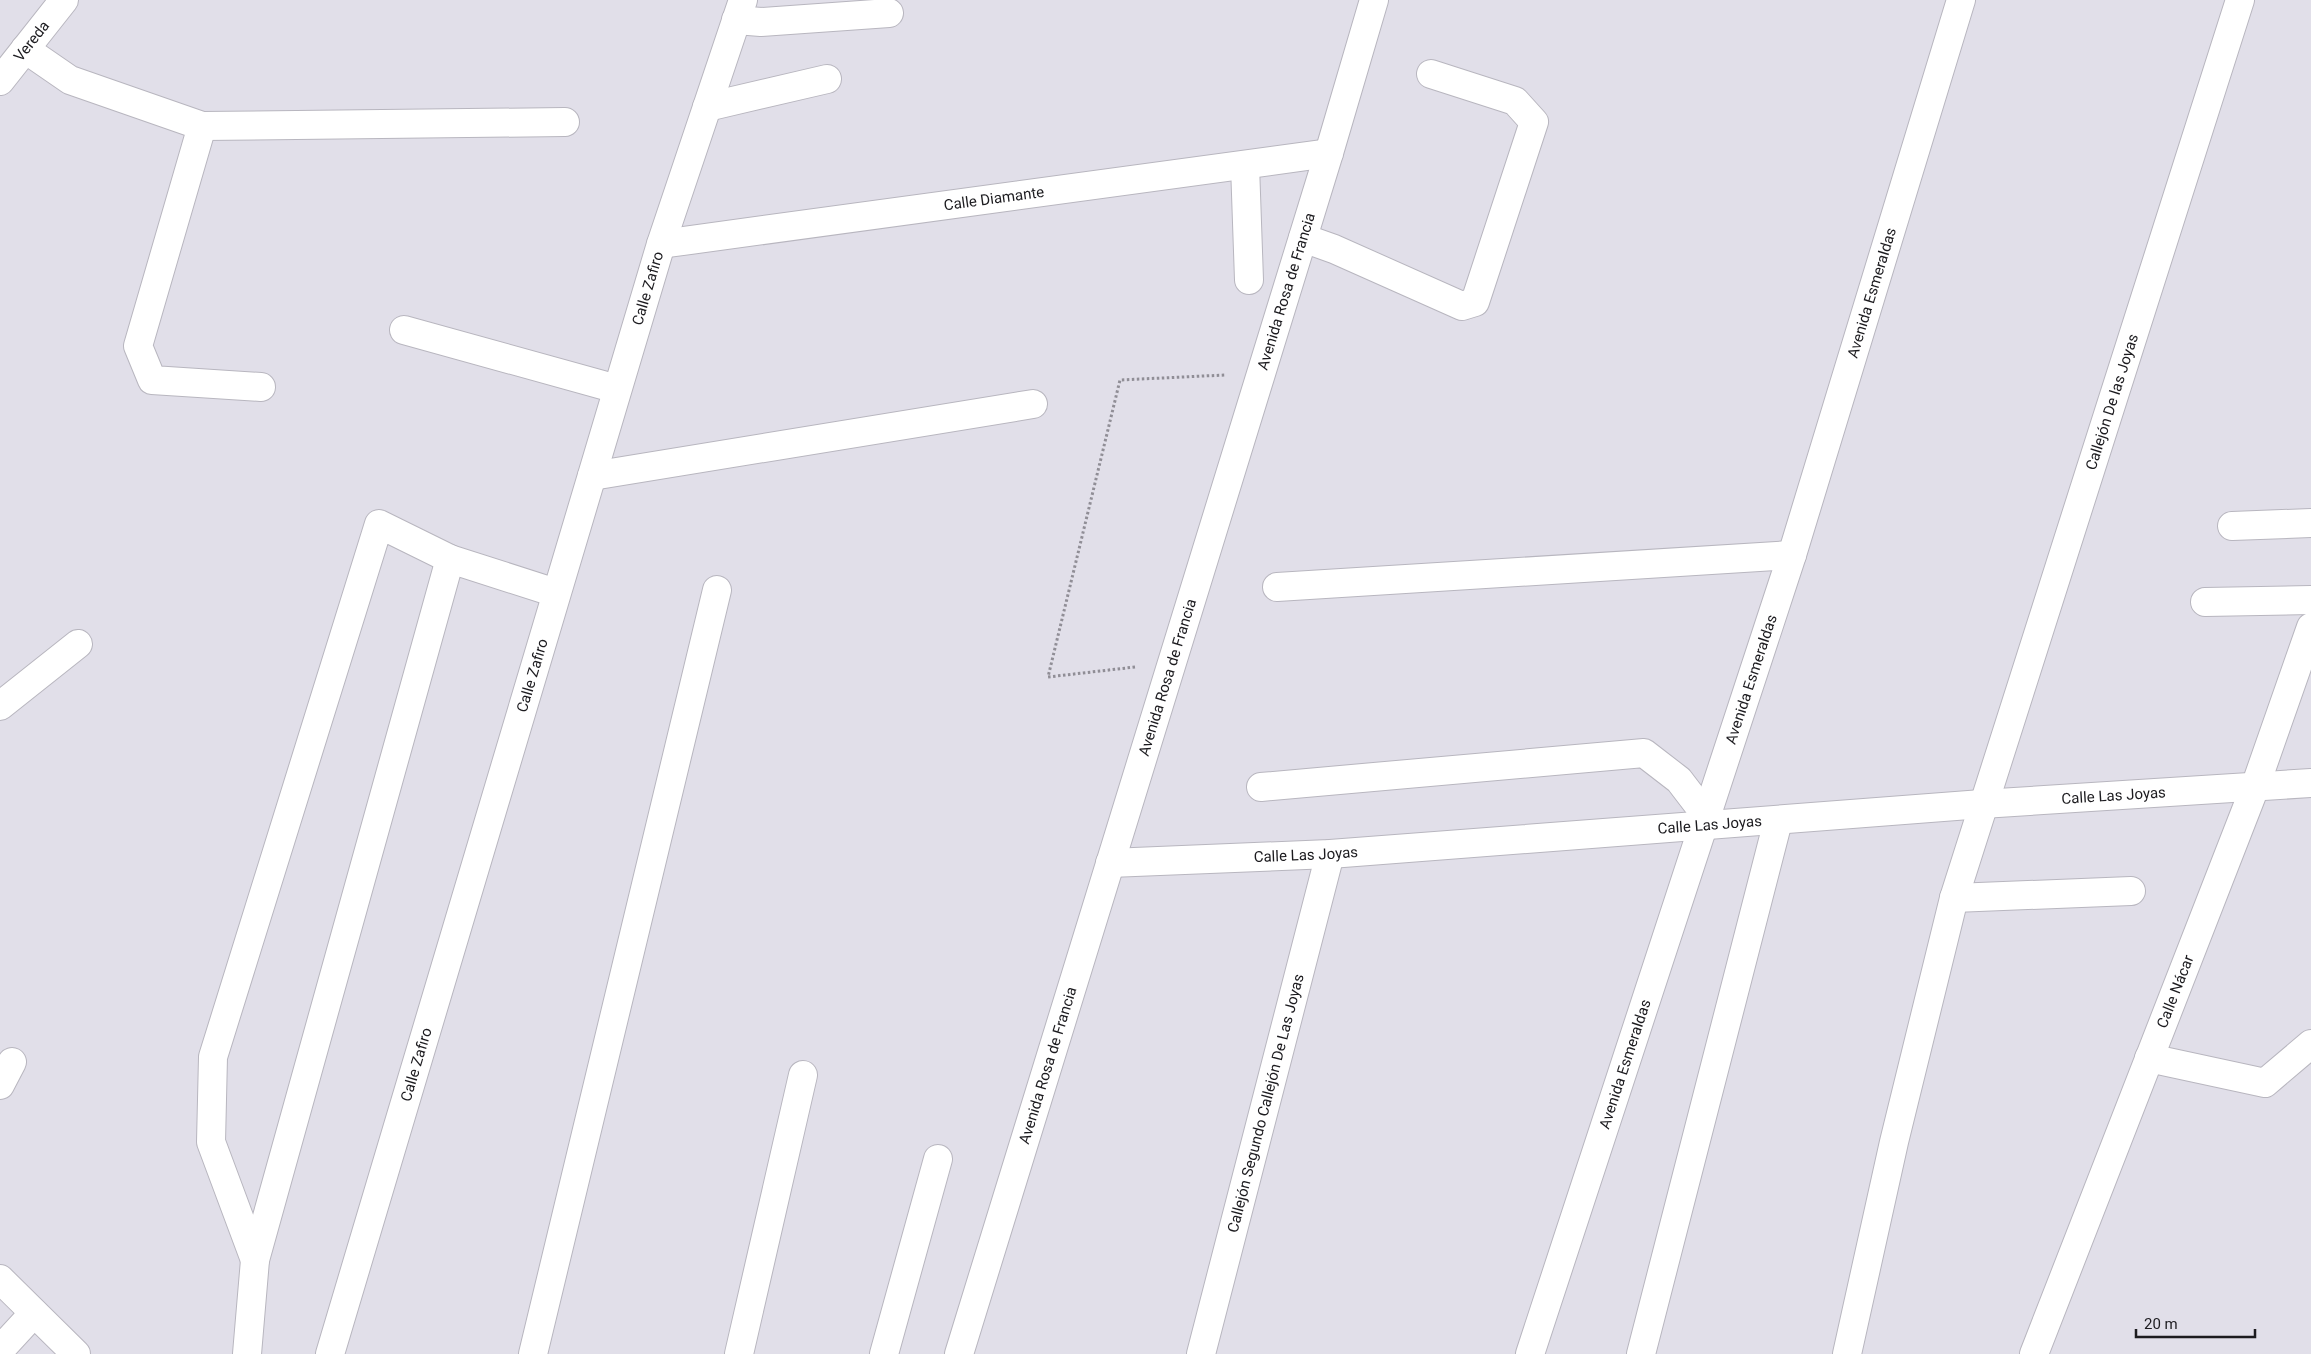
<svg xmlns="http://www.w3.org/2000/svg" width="2311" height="1354" font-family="Roboto,sans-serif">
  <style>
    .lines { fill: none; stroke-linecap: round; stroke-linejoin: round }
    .minor-casing { stroke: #b8b6bf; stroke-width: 30 }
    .path { stroke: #908e96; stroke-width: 3; stroke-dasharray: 2.5 2.5; stroke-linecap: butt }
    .minor { stroke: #fff; stroke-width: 28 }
    .labels { text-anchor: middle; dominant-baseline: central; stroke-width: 4; stroke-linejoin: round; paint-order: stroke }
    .street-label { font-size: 15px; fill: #1c1b1f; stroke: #e1dfe9 }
  </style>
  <rect width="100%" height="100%" fill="#e1dfe9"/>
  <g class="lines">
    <defs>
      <g id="minor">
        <path d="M736,20L761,22L889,13"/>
        <path d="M25,49L70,80L202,126L565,122"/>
        <path id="s1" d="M0,81L64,0"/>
        <path d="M707,107L827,79"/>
        <path d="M202,126L138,346L152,380L261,387"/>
        <path d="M1245,165L1249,280"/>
        <path d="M1303,238L1334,249L1462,306L1475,302L1534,122L1515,101L1431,74"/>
        <path id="s2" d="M661,244L1329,153"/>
        <path d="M404,330L617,389"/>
        <path d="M592,476L1033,404"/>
        <path d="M2232,526L2311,523"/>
        <path d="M1277,587L1792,555"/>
        <path d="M2205,602L2311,600"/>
        <path d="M0,706L78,644"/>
        <path d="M1261,787L1644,753L1679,780L1705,814"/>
        <path id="s3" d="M1110,863L1330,854L1982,804L2311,783"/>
        <path d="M1954,898L2131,891"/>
        <path d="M2149,1058L2265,1083L2311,1044"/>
        <path d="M0,1085L12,1062"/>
        <path d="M255,1260L211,1142L213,1057L379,524L450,559"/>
        <path d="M0,1279L76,1354"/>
        <path d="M0,1350L34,1313"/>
        <path d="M247,1354L255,1260L450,559L556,593"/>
        <path id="s4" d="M330,1354L661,244L743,0"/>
        <path d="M533,1354L717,590"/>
        <path d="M739,1354L803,1075"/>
        <path d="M884,1354L938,1159"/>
        <path id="s5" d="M959,1354L1329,153L1374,0"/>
        <path id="s6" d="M1201,1354L1330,854"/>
        <path id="s7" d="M1530,1354L1792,555L1961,0"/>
        <path d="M1641,1354L1778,821"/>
        <path id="s8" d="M1847,1354L1894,1142L1954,898L2240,0"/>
        <path id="s9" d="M2034,1354L2255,787L2311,627"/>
      </g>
    </defs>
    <!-- minor casing -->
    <use href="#minor" class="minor-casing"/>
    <!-- path -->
    <path class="path" d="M1135,667L1048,677L1120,380L1225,375"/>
    <!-- minor -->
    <use href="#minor" class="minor"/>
  </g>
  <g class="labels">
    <!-- street labels -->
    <g class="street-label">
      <text stroke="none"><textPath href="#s1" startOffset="51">Vereda</textPath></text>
      <text stroke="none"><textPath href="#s2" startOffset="336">Calle Diamante</textPath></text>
      <text stroke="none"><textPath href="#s4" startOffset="1112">Calle Zafiro</textPath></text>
      <text stroke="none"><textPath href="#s5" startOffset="1112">Avenida Rosa de Francia</textPath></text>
      <text stroke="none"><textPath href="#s7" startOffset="1115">Avenida Esmeraldas</textPath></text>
      <text stroke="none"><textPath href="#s8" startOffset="989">Callejón De las Joyas</textPath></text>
      <text stroke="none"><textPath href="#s4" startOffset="708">Calle Zafiro</textPath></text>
      <text stroke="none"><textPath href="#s5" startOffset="708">Avenida Rosa de Francia</textPath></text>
      <text stroke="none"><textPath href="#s7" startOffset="710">Avenida Esmeraldas</textPath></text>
      <text stroke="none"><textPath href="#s3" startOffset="1006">Calle Las Joyas</textPath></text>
      <text stroke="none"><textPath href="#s3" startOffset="601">Calle Las Joyas</textPath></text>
      <text stroke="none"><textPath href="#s3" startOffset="196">Calle Las Joyas</textPath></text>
      <text stroke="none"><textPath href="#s9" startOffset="389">Calle Nácar</textPath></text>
      <text stroke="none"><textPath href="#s7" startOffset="305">Avenida Esmeraldas</textPath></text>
      <text stroke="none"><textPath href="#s4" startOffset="302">Calle Zafiro</textPath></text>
      <text stroke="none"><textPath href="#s5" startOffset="302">Avenida Rosa de Francia</textPath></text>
      <text stroke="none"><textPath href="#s6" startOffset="259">Callejón Segundo Callejón De Las Joyas</textPath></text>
    </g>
  </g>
  <!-- scale -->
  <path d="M2136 1329v8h119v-8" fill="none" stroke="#1c1b1f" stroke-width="2.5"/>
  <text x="2144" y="1329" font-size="15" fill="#1c1b1f" stroke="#e1dfe9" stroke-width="4" paint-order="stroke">20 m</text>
</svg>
